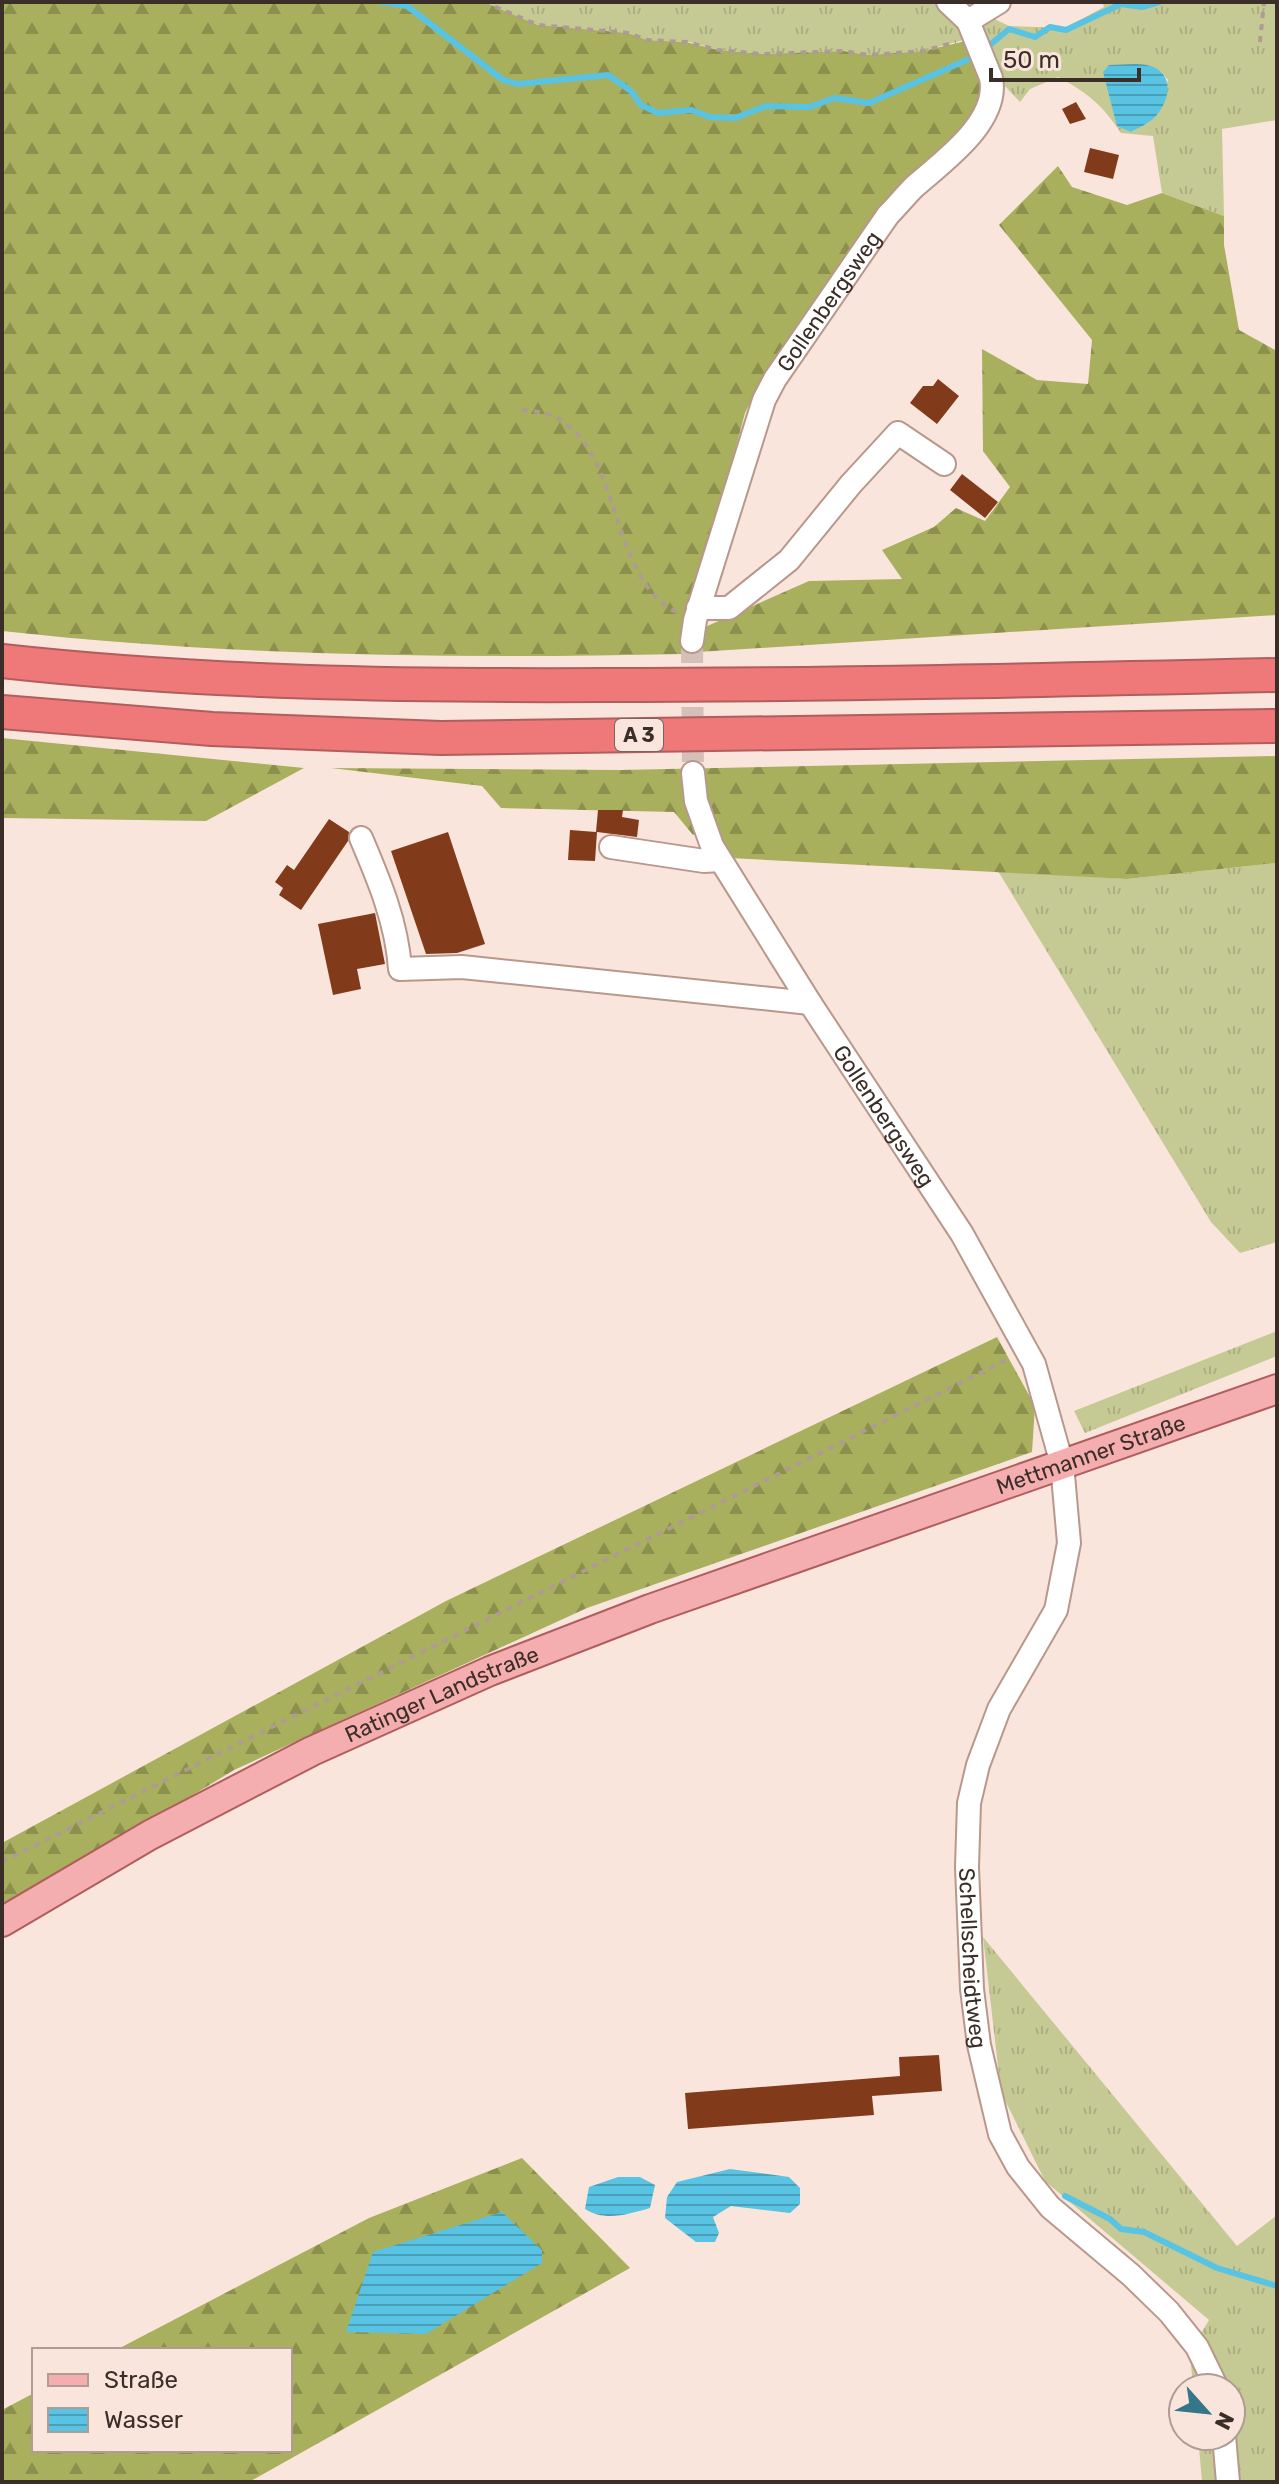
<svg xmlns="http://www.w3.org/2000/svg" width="1279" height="2484" font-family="Rubik,sans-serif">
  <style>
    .grass { fill: url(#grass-tufts); fill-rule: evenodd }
    .forest { fill: url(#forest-firs) }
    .water { fill: url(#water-rules) }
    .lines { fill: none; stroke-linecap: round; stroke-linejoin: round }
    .stream { stroke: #58c3e2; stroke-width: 6 }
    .building { fill: #813b1b }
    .minor-tunnel { stroke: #d4c0b9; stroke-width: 22; stroke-dasharray: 22 11; stroke-linecap: butt }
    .minor-casing { stroke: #b8988b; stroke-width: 26 }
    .major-casing { stroke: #b05e5d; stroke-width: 32 }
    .highway-casing { stroke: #b05e5d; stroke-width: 36 }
    .path { stroke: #ad9b94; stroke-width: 4; stroke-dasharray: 6 6; stroke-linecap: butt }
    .minor { stroke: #fff; stroke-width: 22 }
    .major { stroke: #f5aeaf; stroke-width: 28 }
    .highway { stroke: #ef7879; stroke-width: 32 }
    .labels { text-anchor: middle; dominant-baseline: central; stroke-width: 8; stroke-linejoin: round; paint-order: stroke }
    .shield { fill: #fae5dd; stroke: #74655e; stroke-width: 2 }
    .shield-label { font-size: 20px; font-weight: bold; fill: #3b2e28 }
    .street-label { font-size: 22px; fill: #3b2e28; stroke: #fae5dd }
  </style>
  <defs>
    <pattern id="grass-tufts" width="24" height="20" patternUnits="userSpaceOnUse" patternTransform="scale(2)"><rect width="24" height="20" fill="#c5ca95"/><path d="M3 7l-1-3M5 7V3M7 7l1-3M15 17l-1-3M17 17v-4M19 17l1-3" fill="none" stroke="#aaae80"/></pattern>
    <pattern id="forest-firs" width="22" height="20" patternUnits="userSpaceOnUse" patternTransform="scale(2)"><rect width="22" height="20" fill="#a9b05d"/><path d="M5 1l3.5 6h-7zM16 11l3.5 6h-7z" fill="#8b904d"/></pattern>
    <pattern id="water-rules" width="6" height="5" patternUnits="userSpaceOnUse" patternTransform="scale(2)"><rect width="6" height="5" fill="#58c3e2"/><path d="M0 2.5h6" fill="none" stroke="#4a9fb7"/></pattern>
  </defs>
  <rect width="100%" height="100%" fill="#fae5dd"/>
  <!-- grass -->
  <path class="grass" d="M484,2H942L971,38L923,51L869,55L843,51L762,54L718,50L690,42L647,40L628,33L538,25Z
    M1102,2H1277V120L1222,129L1224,216L1162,193L1153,136L1121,133C1103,106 1087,92 1058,77L1030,89L1020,102L1002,83L978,11L1009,26L1065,28L1104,7ZM1147,65L1160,71L1168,80L1154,118L1131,132Z
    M1277,863V1242L1240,1253L1211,1222L998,871L1127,879Z
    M1277,1331V1356L1085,1433L1074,1411Z
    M983,1937L1237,2246L1277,2215V2482H1202L1198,2436H1231V2388H1193L1190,2352L1209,2320L1045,2181L1001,2092Z"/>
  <!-- forest -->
  <path class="forest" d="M2,2H484L538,25L628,33L647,40L686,42L718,50L762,54L843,51L869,55L923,51L970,40L981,75L982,90L978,104L966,124L881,209L761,381L745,413L694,605L684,654C456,659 228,656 2,631Z
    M1058,166L1072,187L1127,205L1162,193L1224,216V245L1239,330L1277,351V615L698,652L705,627L809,581L902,579L882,550L934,527L956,508L985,521L1010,487L983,451L982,349L1037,380L1088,384L1092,340L999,225Z
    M2,738L304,768L206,821L2,818Z
    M1277,756V863L1127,879L730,858L717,826L693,835L674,812L501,808L482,786L331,768L620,770Z
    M997,1337L1035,1406L1032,1452L587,1608L234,1770L2,1911V1843L446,1601Z
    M522,2158L630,2268L249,2482H2V2410L34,2393V2450H290V2350H116L369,2218Z"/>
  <!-- water -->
  <path class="water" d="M1109,65C1121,65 1135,63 1147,65C1177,72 1170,103 1153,119C1147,124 1138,128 1131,132L1117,126L1103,72Z
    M730,2169L789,2177L800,2188V2204L790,2213L731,2206L713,2217L719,2233L715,2242H696L665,2218L667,2197L677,2182Z
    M618,2177H640L655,2185L650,2208C629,2214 605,2222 585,2209L589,2187Z
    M502,2212L542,2250V2263L426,2334L346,2332L373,2252Z"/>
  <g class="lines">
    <!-- stream -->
    <path class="stream" d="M381,2L407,6L503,80L518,84L608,75L631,91L641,105L658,113L691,110L710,117L735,118L766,106L810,107L834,98L869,103L976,56
      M985,49L1009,29L1035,37L1050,27L1066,30L1121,4L1142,7L1159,2
      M1065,2196L1110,2219L1121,2229L1144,2232L1217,2268L1277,2286"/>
  </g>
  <!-- building -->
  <path class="building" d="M1076,102L1086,119L1070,124L1062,109Z
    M1090,148L1119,155L1113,179L1084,172Z
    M938,379L959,396L937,424L910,403L923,386H933Z
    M962,474L998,502L985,518L950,490Z
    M598,810H623L622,817L639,820L637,837L597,832L595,861L568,860L570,830L596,832Z
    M329,819L349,832L348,841L301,910L279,895L283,888L275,882L287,865L294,870Z
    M448,832L485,944L457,953L426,954L391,851Z
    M375,913L385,964L357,969L361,989L333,995L318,924Z
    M939,2055L942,2091L872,2096L874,2115L688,2129L685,2093L900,2076L899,2057Z"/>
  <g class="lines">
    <!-- minor-tunnel -->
    <path class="minor-tunnel" d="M692,641L693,773"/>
    <defs>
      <g id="minor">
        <path d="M968,21L999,2"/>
        <path d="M698,608H729L789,560L851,484L898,433L944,464"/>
        <path id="s1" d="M692,641L695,620L764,400L775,379L888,215C897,206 905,196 914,187C942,162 1000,122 991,78L968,21L948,2"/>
        <path id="s2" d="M693,773L696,801L712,846L810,1003L962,1234L1034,1364L1062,1464L1069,1543L1056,1610L999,1709L978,1765L969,1803L967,1867L972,1989L979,2045L1000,2134L1018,2167L1050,2207L1131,2275L1169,2312L1197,2347L1217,2388"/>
        <path d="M361,838C379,880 397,923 400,969L462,967L810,1003"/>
        <path d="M611,847L704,861L720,860"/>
        <path d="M1224,2436L1228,2482"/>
      </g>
      <g id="major">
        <path id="s3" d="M2,1922L150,1835L312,1751L490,1671L650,1609L1277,1389"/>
      </g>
      <path id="highway" d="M2,661C202,683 403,686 604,685C828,685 1053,680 1277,675
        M2,712L212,729L441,738L1277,726"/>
    </defs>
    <!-- minor casing -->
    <use href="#minor" class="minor-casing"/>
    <!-- major casing -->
    <use href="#major" class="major-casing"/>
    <!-- highway casing -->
    <use href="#highway" class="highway-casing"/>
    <!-- path -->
    <path class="path" d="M484,2L538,25L628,33L647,40L686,42L718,50L762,54L843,51L869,55L923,51L956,42
      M1260,42L1264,2
      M522,410C533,411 543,412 553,416C625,451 607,579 678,613
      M2,1862L1010,1358"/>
    <!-- minor -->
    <use href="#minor" class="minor"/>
    <!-- major -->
    <use href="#major" class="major"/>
    <!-- highway -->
    <use href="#highway" class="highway"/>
  </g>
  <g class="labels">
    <!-- shield labels -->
    <rect class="shield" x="615" y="719" width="48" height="32" rx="6"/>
    <g class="shield-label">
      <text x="639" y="735">A 3</text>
    </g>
    <!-- street labels -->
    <g class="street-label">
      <text stroke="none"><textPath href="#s1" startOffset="370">Gollenbergsweg</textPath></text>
      <text stroke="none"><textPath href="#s2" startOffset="396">Gollenbergsweg</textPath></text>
      <text stroke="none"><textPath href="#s3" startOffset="1188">Mettmanner Straße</textPath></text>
      <text stroke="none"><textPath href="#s3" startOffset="496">Ratinger Landstraße</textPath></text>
      <text stroke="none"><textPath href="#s2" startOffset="1306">Schellscheidtweg</textPath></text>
    </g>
  </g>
  <!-- border -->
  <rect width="1279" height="2484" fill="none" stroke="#3b2e28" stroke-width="8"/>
  <!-- legend -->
  <rect x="32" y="2348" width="260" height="104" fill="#fae5dd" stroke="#ae9c95" stroke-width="2"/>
  <rect x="48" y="2374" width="40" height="12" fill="#f5aeaf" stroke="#ae9c95" stroke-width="2"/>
  <text x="104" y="2388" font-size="24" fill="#3b2e28">Straße</text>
  <rect x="48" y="2408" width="40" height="24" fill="url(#water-rules)" stroke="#ae9c95" stroke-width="2"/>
  <text x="104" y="2428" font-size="24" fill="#3b2e28">Wasser</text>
  <!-- north arrow -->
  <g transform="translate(1207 2412) rotate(117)"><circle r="38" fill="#fae5dd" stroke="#ae9c95" stroke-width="2"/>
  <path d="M0-6L14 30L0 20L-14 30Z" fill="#357689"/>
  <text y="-12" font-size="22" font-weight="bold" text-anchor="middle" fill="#3b2e28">N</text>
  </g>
  <!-- scale -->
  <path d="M991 68v12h148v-12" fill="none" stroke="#3b2e28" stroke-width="4"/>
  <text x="1003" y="68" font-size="24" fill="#3b2e28" stroke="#fae5dd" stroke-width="6" paint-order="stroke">50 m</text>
</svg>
